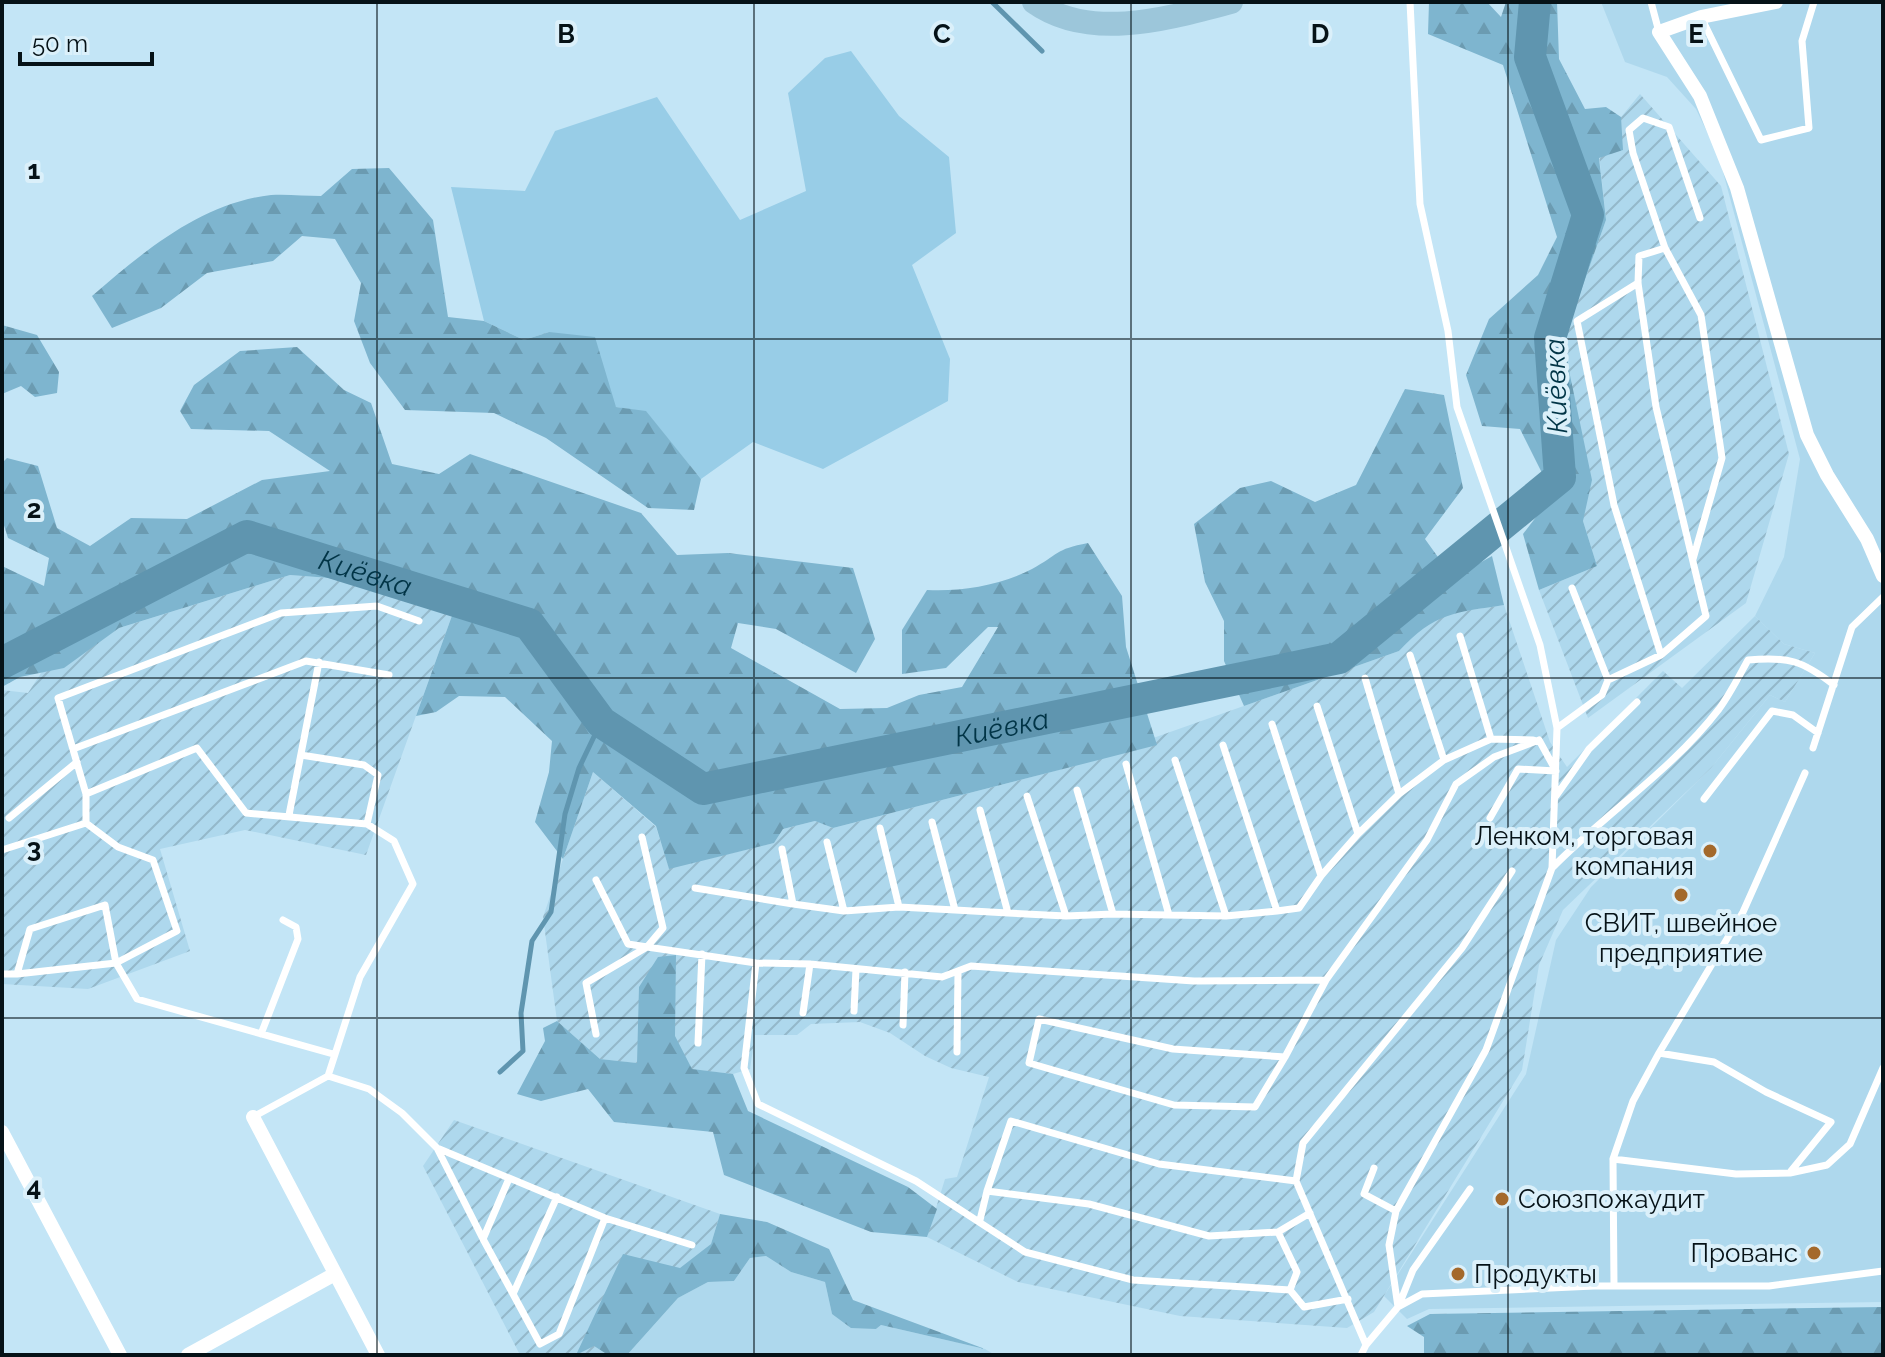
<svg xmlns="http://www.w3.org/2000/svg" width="1885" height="1357" font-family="Raleway,sans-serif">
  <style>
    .built { fill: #aed8ed }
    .industrial { fill: url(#industrial-furrows) }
    .grass { fill: #98cde7 }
    .forest { fill: url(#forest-firs) }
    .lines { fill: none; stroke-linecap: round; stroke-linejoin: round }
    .stream { stroke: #5f95af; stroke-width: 5 }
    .river { stroke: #5f95af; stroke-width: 32 }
    .service { stroke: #fff; stroke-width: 7 }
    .minor { stroke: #fff; stroke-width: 14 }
    .trunk { stroke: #9cc6da; stroke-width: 24 }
    .grid { fill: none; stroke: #061217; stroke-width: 2; stroke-opacity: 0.55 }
    .poi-dot { fill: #a4692b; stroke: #dbf0fa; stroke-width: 3 }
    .labels { text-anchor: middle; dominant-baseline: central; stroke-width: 8; stroke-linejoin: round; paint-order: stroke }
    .poi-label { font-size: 26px; fill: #061217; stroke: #dbf0fa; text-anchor: end }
    .water-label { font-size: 28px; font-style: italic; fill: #013446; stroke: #dbf0fa }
    .grid-label { font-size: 26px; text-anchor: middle; font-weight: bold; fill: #061217; stroke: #dbf0fa; stroke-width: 8; stroke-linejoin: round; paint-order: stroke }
  </style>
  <defs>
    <pattern id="industrial-furrows" width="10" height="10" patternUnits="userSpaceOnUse" patternTransform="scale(2)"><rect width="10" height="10" fill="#aed8ed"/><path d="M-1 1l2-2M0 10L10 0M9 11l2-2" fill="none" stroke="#94b8ca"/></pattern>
    <pattern id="forest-firs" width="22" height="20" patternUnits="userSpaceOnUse" patternTransform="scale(2)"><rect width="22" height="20" fill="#7eb5cf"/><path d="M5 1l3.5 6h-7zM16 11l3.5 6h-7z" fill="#6b9bb1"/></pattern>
  </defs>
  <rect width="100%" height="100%" fill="#c3e5f6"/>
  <!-- built -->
  <path class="built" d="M1601,2H1883V1302L1429,1309L1407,1319L1384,1296L1526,1074L1556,940L1591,887L1711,768L1770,695L1785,702L1815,653L1784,644L1755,616L1784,557L1800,459L1719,157L1696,109L1667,77L1625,62Z
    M766,1256L791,1272L825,1282L832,1314L876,1329L881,1325L985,1349L995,1355H627L678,1298L708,1282L734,1281L750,1258Z"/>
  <!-- industrial -->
  <path class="industrial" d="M1640,94L1721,186L1789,454L1746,603L1588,718L1539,590L1597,566L1583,521L1563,342L1606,220L1598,145Z
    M290,575L383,582L454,610L366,855L245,830L160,849L190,951L88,989L2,984V690L28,693L58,647Z
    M1504,605L1550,742L1567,767L1663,671L1682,688L1755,616L1784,644L1815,653L1785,702L1770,695L1711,768L1563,910L1539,965L1522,1070L1374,1312L1347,1328L1180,1316L1018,1282L927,1237L945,1179L957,1177L989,1077L951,1068L925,1056L890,1033L860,1022L811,1024L797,1035H755L750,1069L733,1074L600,1059L557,1021L543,917L593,772L656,827L669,868L774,843L783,829L815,821L833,828L1074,766L1399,651L1414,634L1443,614Z
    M454,1120L720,1214L711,1244L594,1346L608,1355H516L519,1353L423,1166Z"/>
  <!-- grass -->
  <path class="grass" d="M851,51L899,116L949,157L956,233L912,265L950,359L948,401L823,469L753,442L701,479L646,412L616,407L549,332L524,340L484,321L451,187L525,191L555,131L657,97L740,220L806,191L788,93L825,58Z"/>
  <!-- forest -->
  <path class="forest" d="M1429,2H1487L1501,17L1506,2H1557L1559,59L1585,109L1606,107L1621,117L1623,150L1599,158L1606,220L1563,342L1592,480L1583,521L1597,566L1539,590L1523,534L1553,495L1520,429L1482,426L1466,375L1489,319L1538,275L1557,237L1503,65L1428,34Z
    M389,168L433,220L448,317L484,321L524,340L549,332L595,337L616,407L646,411L701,479L694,510L648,508L546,438L494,413L405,410L370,363L354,321L361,283L335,239L302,236L273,261L207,273L161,308L112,328L92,296C143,252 201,203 271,195C287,194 305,196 321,196L352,169Z
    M2,325L37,335L59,372L57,393L35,397L21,386L2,394Z
    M297,347L344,390L371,403L392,464L439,474L470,454L641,513L677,555L728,553L853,568L875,639L856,673L776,629L738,623L731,648L840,709L887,708L919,695L962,687L998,627H988L946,668L902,674V630L927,590C960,592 1002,585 1032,569C1058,555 1055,549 1088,543L1122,596L1126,647L1157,745L833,828L815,821L783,829L774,843L669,869L656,826L593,772L563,859L535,822L549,772L552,741L505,697L459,696L436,712L416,716L454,610L383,582L290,575L119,628L64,668L20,677L2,687V566L44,586L49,558L8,538L2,519V463L7,458L38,466L57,528L90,546L131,518L187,519L262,480L330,471L269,431L191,429L180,411L194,385L240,351Z
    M1405,389L1444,395L1463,488L1425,539L1453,578L1492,556L1504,605C1454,613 1435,612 1399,651L1244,706L1224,661V621L1205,582L1194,524L1240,488L1271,481L1315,502L1356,485Z
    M676,955L675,1036L692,1069L733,1074L748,1111L908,1187L937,1209L927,1237L871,1232L724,1175L713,1132L614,1122L588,1089L541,1101L517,1094L545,1041L543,1028L557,1021L600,1059L637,1063L639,987L658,957Z
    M720,1214L767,1222L829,1249L853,1300L985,1349L881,1325L876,1329L851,1328L832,1314L825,1282L791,1272L766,1256L750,1258L734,1281L708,1282L678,1298L627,1355H608L594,1346L576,1355L623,1254L680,1268L711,1244Z
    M1883,1307V1355H1420L1424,1354V1337L1407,1326L1430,1314Z"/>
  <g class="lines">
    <!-- stream -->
    <path class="stream" d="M992,2L1042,51
      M500,1072L523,1051L521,1013L532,941L551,912L565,814L579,768L601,722"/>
    <!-- river -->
    <path class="river" id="s1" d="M2,663L247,536L529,624L601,722L703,789L1339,658L1560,477L1550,338L1588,215L1530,57L1535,2"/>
    <!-- service -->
    <path class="service" d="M1651,2L1659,32
      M1701,17L1761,140L1809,128L1802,41L1814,2
      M1665,248L1633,153L1629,130L1643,118L1669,127L1700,218
      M1638,283L1577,321L1614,505L1661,655
      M1572,588L1608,680
      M1460,636L1491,739L1533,740
      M1410,655L1444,760L1491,739
      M1365,678L1399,794L1444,760
      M1317,706L1358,834L1399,794
      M1272,724L1321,876L1358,834
      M1557,728L1602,695L1608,680L1661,655L1706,616L1656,407L1638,283L1639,256L1665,248L1701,315L1722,458L1693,559
      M1223,745L1277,911L1299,908L1321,876
      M1813,748L1852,627L1883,597
      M73,749L306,661L389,675
      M301,755L364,765L378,775L367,824
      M1175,760L1226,916L1277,911
      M1126,764L1169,915L1226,916
      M1077,790L1113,914L1169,915
      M86,794L58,698L281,613L377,606L419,621
      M1027,796L1066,916L1113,914
      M1556,796L1589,749L1637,702
      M1704,799L1772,711L1793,715L1818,733
      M980,810L1008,913L1066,916
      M289,815L319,662
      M9,818L77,762
      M1490,818L1518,769L1556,771L1539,740
      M932,822L955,910L1008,913
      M86,823L118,847L153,860L177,931L116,963L137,999L333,1054
      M880,828L899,907L955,910
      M827,842L844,911L899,907
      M782,849L793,904L844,911
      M2,850L86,823V794L197,748L246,813L367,824L394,841L413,884L360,977L328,1076L253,1117
      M1552,868C1606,813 1672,770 1719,709C1730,694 1739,676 1748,660C1788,656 1803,661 1834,685
      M596,880L628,944L647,947L663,928L642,837
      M695,888L793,904
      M756,963L744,1068L758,1104L916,1181L1025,1252L1133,1280L1290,1290L1304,1307L1348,1299
      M2,974H17L116,963L105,905L30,929L17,974
      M854,1011L856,969
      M803,1013L810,964
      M903,1025L905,972
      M261,1034L298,939L296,927L283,920
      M596,1034L586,983L647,947L756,963L810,964L942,977L971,966L1194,981L1326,980L1427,840L1456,784L1494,757L1539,740
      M698,1043L702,954
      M957,1052L958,972
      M1659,1053L1743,912L1805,773
      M1285,1057L1255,1107L1174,1105L1029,1063L1039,1019L1173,1049L1285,1057L1326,980
      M328,1076L369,1089L402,1113L437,1148L605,1218L692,1245
      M437,1148L483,1239
      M1613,1159L1633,1101L1659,1053L1714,1062L1766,1092L1831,1122L1791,1171
      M1374,1168L1364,1194L1396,1211
      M508,1181L483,1239L513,1294
      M987,1191L1011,1121L1159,1164L1296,1181
      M557,1197L513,1294L540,1344L559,1334L605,1218
      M980,1220L987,1191L1089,1204L1209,1236L1278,1232L1310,1213
      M1278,1232L1297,1272L1290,1290
      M1614,1286L1613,1159L1736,1174L1790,1173L1827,1165L1850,1144L1883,1068
      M1399,1305L1413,1270L1470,1189
      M1398,1307L1422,1294L1594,1286H1769L1883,1271
      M1366,1345L1398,1307L1389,1245L1396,1211L1486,1050L1552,868L1557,728L1540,645L1457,407L1448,331L1420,204L1410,2
      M1361,1355L1366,1345L1296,1181L1303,1143L1462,948L1512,871"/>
    <!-- minor -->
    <path class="minor" d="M1776,2L1701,17L1659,32L1700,96L1737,188L1807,435L1827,475L1867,539L1883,576
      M253,1117L378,1355
      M2,1132L120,1355
      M188,1355L333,1275"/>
    <!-- trunk -->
    <path class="trunk" d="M1034,2C1090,42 1170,18 1231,2"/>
  </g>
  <!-- grid -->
  <path class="grid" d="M377,2V1355M754,2V1355M1131,2V1355M1508,2V1355M2,339H1883M2,678H1883M2,1018H1883"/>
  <!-- markers -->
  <g class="poi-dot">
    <circle cx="1710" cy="851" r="8"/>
    <circle cx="1681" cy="895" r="8"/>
    <circle cx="1502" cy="1199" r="8"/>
    <circle cx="1814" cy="1253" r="8"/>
    <circle cx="1458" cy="1274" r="8"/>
  </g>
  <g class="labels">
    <!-- poi labels -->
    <g class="poi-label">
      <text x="1694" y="836">Ленком, торговая<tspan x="1694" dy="30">компания</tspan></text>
      <text x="1681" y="923" text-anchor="middle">СВИТ, швейное<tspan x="1681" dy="30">предприятие</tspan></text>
      <text x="1518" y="1199" text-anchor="start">Союзпожаудит</text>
      <text x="1798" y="1253">Прованс</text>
      <text x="1474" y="1274" text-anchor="start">Продукты</text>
    </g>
    <!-- water labels -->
    <g class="water-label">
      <text transform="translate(1556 386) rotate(-92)">Киёвка</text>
      <text stroke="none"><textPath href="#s1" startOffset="400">Киёвка</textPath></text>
      <text stroke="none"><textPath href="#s1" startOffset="1120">Киёвка</textPath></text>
    </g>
  </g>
  <g class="grid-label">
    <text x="566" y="43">B</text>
    <text x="942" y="43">C</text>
    <text x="1320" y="43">D</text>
    <text x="1696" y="43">E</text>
    <text x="34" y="179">1</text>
    <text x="34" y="518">2</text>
    <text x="34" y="857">3</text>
    <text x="34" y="1196">4</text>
  </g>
  <!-- border -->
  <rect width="1885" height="1357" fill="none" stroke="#061217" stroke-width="8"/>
  <!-- scale -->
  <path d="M20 52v12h132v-12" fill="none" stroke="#061217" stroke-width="4"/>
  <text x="32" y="52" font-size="24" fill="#061217" stroke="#dbf0fa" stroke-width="6" paint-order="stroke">50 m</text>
</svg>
